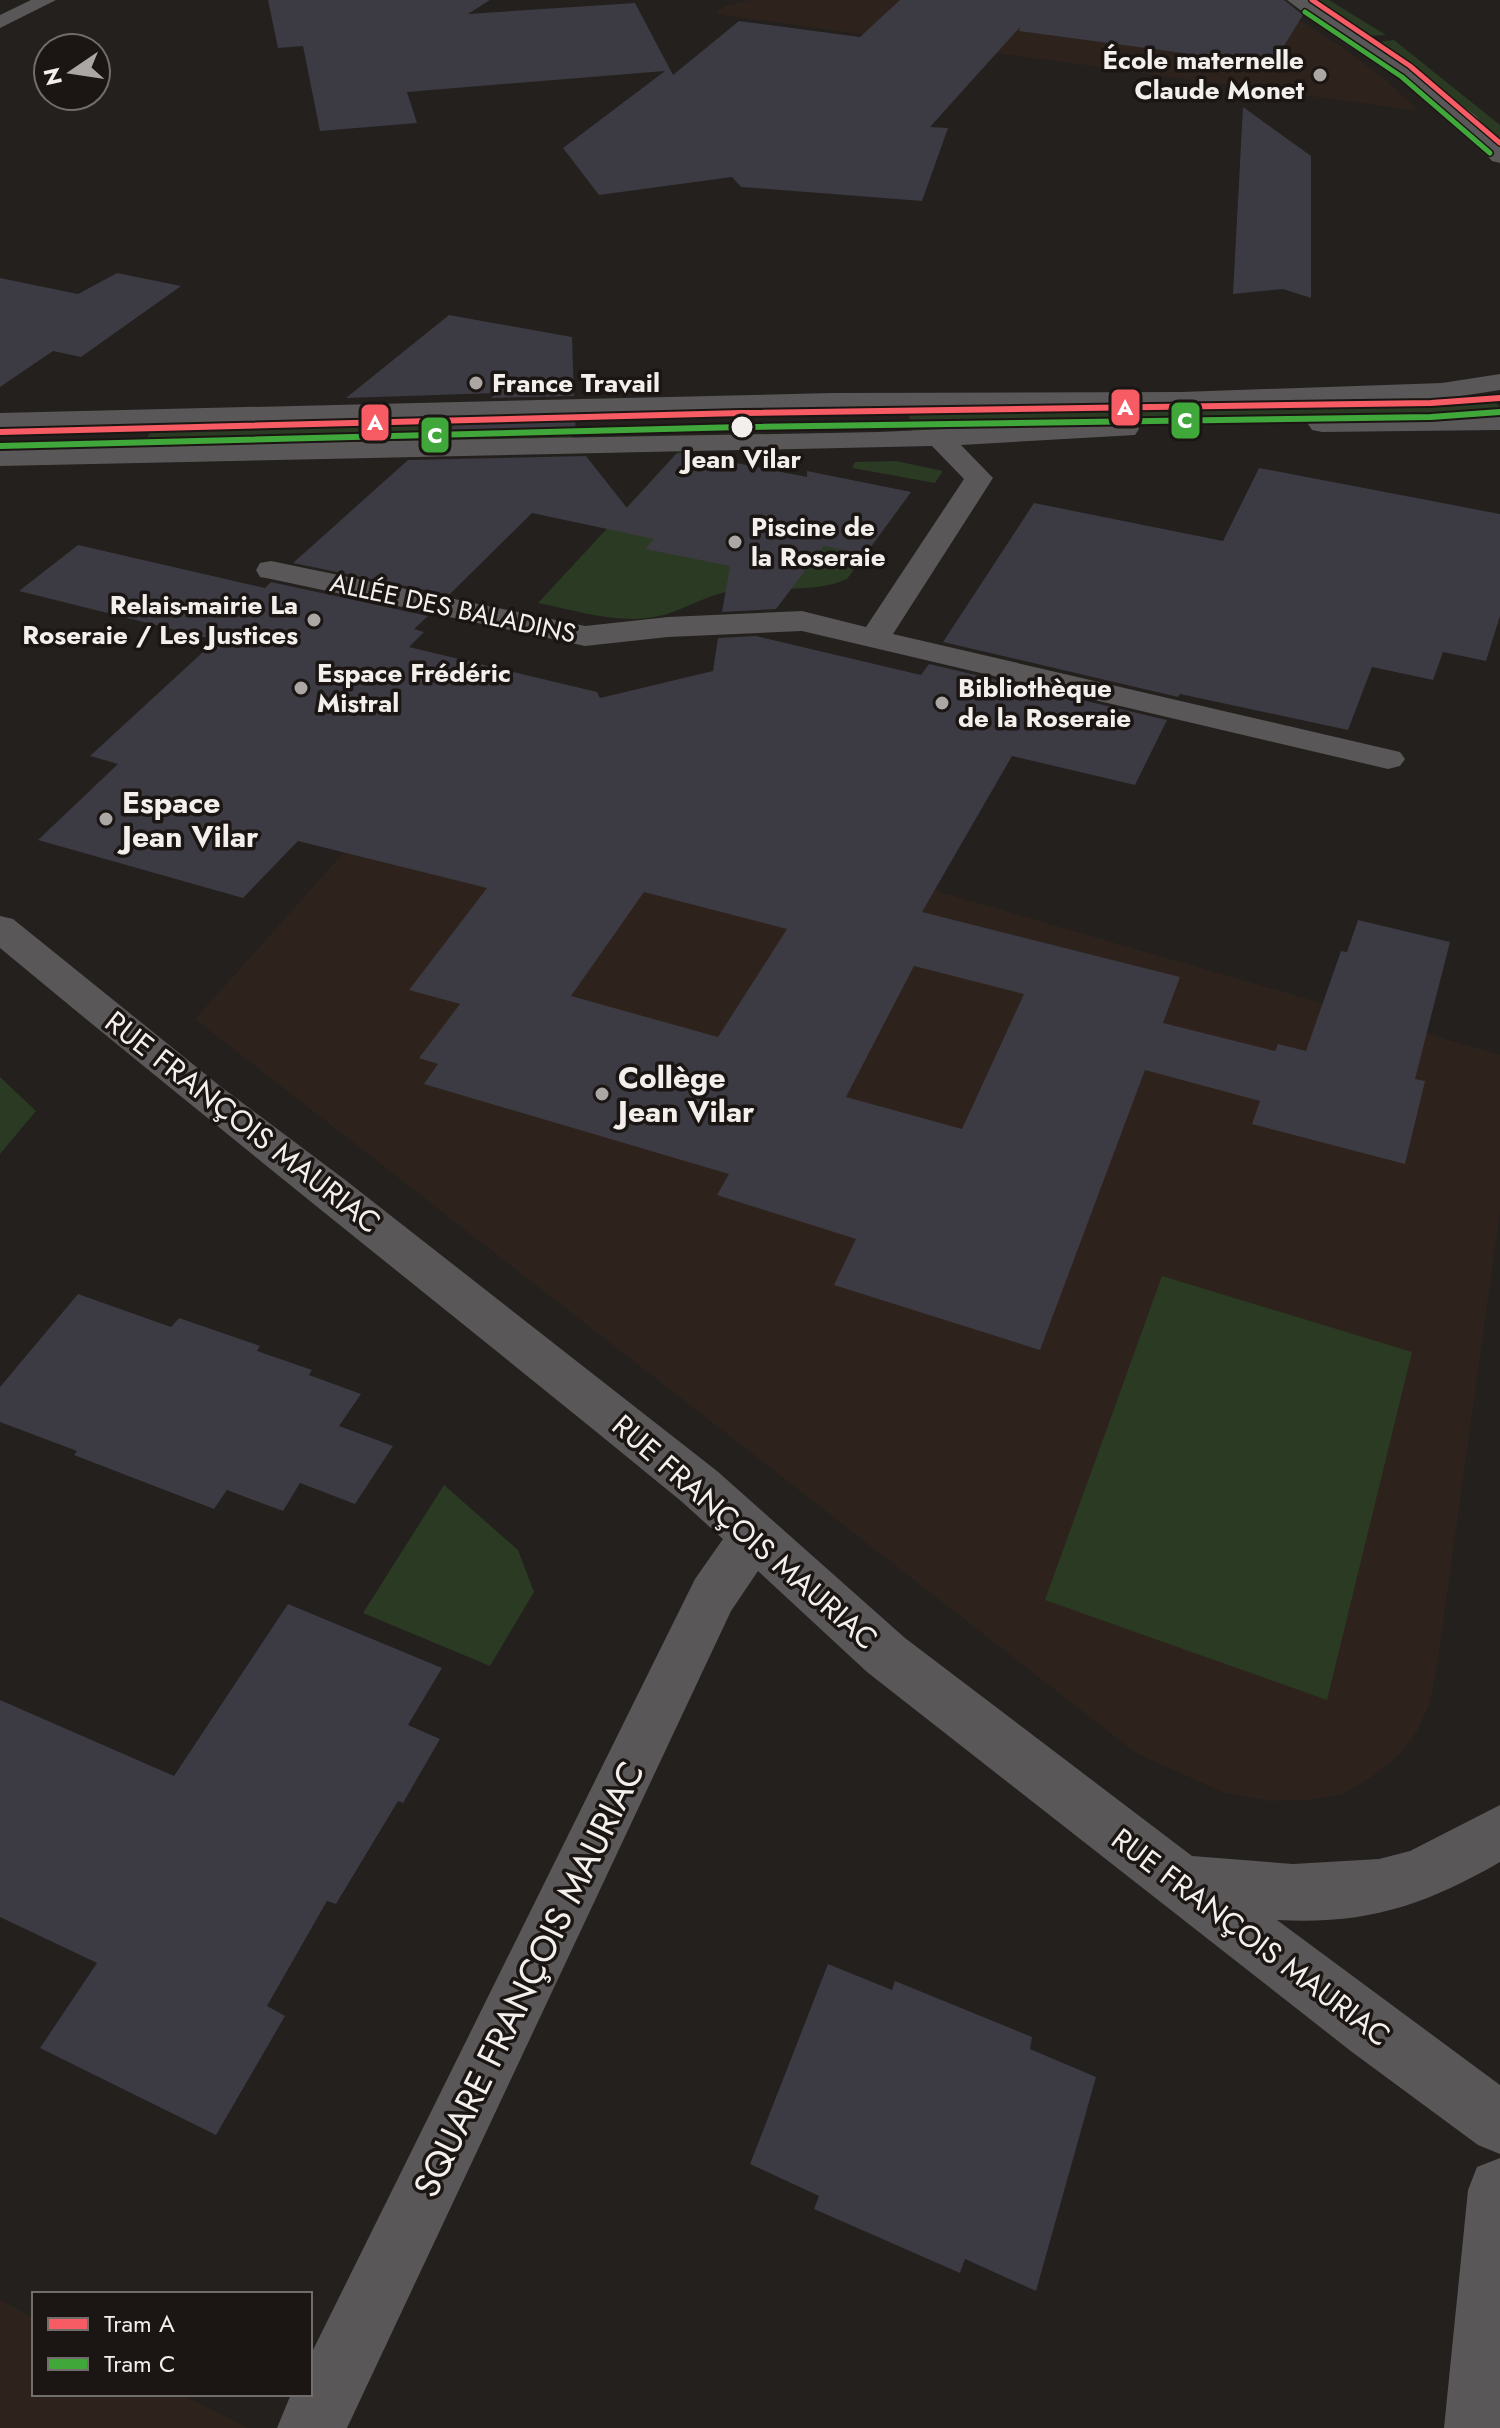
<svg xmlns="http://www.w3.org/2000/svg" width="1500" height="2428" font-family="Jost,sans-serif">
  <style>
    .built { fill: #2d231c }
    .green { fill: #2b3a22 }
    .building { fill: #3c3a42; fill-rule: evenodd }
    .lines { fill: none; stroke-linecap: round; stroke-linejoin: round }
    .minor { fill: #595757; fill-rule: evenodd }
    .tram-1-far1-casing { stroke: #1b1613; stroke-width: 8 }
    .tram-1-casing { stroke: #1b1613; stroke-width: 10 }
    .tram-2-far1-casing { stroke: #1b1613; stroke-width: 8 }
    .tram-2-casing { stroke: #1b1613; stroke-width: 10 }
    .tram-1-far1 { stroke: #f75b64; stroke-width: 5 }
    .tram-1 { stroke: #f75b64; stroke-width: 6 }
    .tram-2-far1 { stroke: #40a73b; stroke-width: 5 }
    .tram-2 { stroke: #40a73b; stroke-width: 6 }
    .poi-dot { fill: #aaa7a4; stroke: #1b1613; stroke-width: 3 }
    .stop-dot { fill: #f2efec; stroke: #1b1613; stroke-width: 3 }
    .labels { text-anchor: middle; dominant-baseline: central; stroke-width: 7; stroke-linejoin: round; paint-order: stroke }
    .far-poi-label { font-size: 26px; font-weight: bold; fill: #f2efec; stroke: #1b1613; text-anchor: start }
    .far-stop-label { font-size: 26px; font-weight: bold; fill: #f2efec; stroke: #1b1613 }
    .far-street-label { font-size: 26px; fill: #f2efec; stroke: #1b1613 }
    .poi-label { font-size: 30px; font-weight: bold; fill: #f2efec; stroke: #1b1613; text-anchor: start }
    .street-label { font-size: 30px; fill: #f2efec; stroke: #1b1613 }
    .near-street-label { font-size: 36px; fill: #f2efec; stroke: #1b1613 }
    .line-badge { stroke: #1b1613; stroke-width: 3 }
    .badge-label { font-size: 22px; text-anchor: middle; font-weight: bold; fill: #fff }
  </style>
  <rect width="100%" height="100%" fill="#23201e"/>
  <!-- built -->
  <path class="built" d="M750,0H1267L1342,47L1381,76L1419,111L715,14L723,7Z
    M444,740L637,804L1500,1055V1212L1437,1666L1430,1702L1418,1730L1399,1755L1370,1778L1342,1794L1308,1800L1269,1801L1225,1793L1136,1753L195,1019Z
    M0,2300L34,2318V2394H181L247,2428H0Z"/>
  <!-- green -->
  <path class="green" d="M1309,0H1329L1386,35L1367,36Z
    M1394,40L1500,125V147L1413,69L1376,42Z
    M1486,395L1500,407V412L912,432L907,405L1408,400Z
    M573,412L572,439L145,446L153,422Z
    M678,452L842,484L911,492L847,579C811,595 770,585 731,591C708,595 688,607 667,614C625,627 579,611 538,603Z
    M896,461L943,471L935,483L852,468L855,462Z
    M0,1077L36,1111L0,1154Z
    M1162,1276L1412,1352L1327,1700L1045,1600Z
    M444,1485L518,1550L534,1592L490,1666L363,1613Z"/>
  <!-- building -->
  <path class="building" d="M268,0H490L468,14L635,3L673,75L739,21L860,37L900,0H1284L1303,15L1272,65L1019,31L1020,27L930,127L948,128L922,201L741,187L732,177L599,195L563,148L665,71L407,92L417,123L320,131L303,46L278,48Z
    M1243,107L1311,156V298L1283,289L1233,294Z
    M117,273L181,286L81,357L53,351L0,387V278L78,294Z
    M449,315L572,337L574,396L491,398L497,393L346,398Z
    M575,418L576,435L439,437L461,421Z
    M676,454H690L807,477V471L911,492L865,555L824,546L776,609L722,612L730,566L645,549L654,539L532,513L449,595L293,563L408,460L586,456L627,508Z
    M1259,468L1500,514V616L1486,661L1443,652L1433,680L1372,667L1348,730L1180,694L1178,697L943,642L1034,503L1223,541Z
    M78,545L265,588L271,582L428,616L414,629L424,632L409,647L597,692L600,698L713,671L718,638L756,636L921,675L929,664L1167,720L1135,785L1012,756L922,912L1180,977L1163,1023L1275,1051L1278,1044L1306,1051L1341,951L1347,952L1358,920L1450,942L1415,1079L1425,1081L1405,1164L1252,1124L1260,1101L1145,1070L1040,1350L834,1285L856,1239L717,1195L729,1174L424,1084L438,1064L419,1058L460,1004L409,990L487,888L298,841L243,898L38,840L118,764L90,756L216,640L19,591ZM644,892L787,929L718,1037L571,996ZM914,966L1024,994L962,1129L846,1097Z
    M78,1294L171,1327L179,1318L260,1346L257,1351L312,1370L309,1375L361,1394L339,1426L393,1446L355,1504L300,1483L283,1511L227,1490L214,1509L74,1455L77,1451L0,1422V1387Z
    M288,1604L442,1668L408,1725L440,1739L403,1803L398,1801L336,1904L327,1901L267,2006L285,2016L216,2135L40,2048L97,1963L0,1917V1700L174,1776Z
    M828,1964L892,1990L895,1981L1032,2037L1030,2049L1096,2077L1036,2291L965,2259L960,2273L814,2209L819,2196L750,2164Z"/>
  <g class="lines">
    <!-- minor -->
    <path class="minor" d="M31,0H56L0,28V15Z
      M1287,0H1311L1333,13L1361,37L1404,61L1476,116L1500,143V163L1492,161L1460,126L1390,69L1347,45Z
      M1500,374V390L1442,399L1181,408L832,409L0,429V413L832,393L1181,392L1442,383Z
      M1500,414V430L1322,432L1312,430L1308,424L1312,418L1322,416Z
      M1125,421L1135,423L1139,429L1135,435L961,445L993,478L893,634L1400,752L1405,759L1400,766L1388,769L802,631L668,637L585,646L271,579L260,577L256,570L260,563L271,561L585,626L668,617L802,611L866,627L964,479L932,446L0,466V448L879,432Z
      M0,916L13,919L220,1086L344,1179L717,1471L905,1638L1192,1856L1293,1864L1379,1859L1410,1851L1500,1805V1862C1424,1906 1365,1925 1277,1920L1500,2085V2154L1478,2145L1352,2052L867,1672L758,1571L731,1611L347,2428H277L291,2394H310V2356L695,1579L723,1539L681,1501C455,1316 225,1135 0,948Z
      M1500,2158V2428H1444L1468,2190L1477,2167Z"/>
    <defs>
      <path id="tram-1-far1" d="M1312,0L1410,66L1500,143"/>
      <path id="tram-1" d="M0,432L741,413L1431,403L1500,398"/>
      <path id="tram-2-far1" d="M1305,12L1402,77L1490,153"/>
      <path id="tram-2" d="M0,446L741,427L1431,417L1500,412"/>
    </defs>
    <!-- tram-1-far1 casing -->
    <use href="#tram-1-far1" class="tram-1-far1-casing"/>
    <!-- tram-1 casing -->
    <use href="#tram-1" class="tram-1-casing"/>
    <!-- tram-2-far1 casing -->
    <use href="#tram-2-far1" class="tram-2-far1-casing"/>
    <!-- tram-2 casing -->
    <use href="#tram-2" class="tram-2-casing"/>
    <!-- tram-1-far1 -->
    <use href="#tram-1-far1" class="tram-1-far1"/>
    <!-- tram-1 -->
    <use href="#tram-1" class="tram-1"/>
    <!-- tram-2-far1 -->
    <use href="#tram-2-far1" class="tram-2-far1"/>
    <!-- tram-2 -->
    <use href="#tram-2" class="tram-2"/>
  </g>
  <!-- markers -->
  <g class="poi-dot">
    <circle cx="1320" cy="75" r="8"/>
    <circle cx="476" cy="383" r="8"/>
    <circle cx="735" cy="542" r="8"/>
    <circle cx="314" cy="620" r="8"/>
    <circle cx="301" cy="688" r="8"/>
    <circle cx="942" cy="703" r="8"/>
    <circle cx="106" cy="819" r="8"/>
    <circle cx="602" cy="1094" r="8"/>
  </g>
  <circle class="stop-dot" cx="742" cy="427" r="12"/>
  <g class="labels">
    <!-- far-poi labels -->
    <g class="far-poi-label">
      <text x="1304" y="60" text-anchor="end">École maternelle<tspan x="1304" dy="30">Claude Monet</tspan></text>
      <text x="492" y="383">France Travail</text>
      <text x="751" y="527">Piscine de<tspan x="751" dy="30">la Roseraie</tspan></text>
      <text x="298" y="605" text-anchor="end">Relais-mairie La<tspan x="298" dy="30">Roseraie / Les Justices</tspan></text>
      <text x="317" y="673">Espace Frédéric<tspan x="317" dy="30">Mistral</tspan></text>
      <text x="958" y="688">Bibliothèque<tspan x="958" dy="30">de la Roseraie</tspan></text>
    </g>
    <!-- far-stop labels -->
    <g class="far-stop-label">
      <text x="742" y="459">Jean Vilar</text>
    </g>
    <!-- far-street labels -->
    <g class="far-street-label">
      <text transform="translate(453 608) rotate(12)">ALLÉE DES BALADINS</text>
    </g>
    <!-- poi labels -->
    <g class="poi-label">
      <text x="122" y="802">Espace<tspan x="122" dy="34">Jean Vilar</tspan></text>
      <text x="618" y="1077">Collège<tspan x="618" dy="34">Jean Vilar</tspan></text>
    </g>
    <!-- street labels -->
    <g class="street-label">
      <text transform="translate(243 1122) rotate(38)">RUE FRANÇOIS MAURIAC</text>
      <text transform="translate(745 1532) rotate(41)">RUE FRANÇOIS MAURIAC</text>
      <text transform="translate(1251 1937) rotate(37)">RUE FRANÇOIS MAURIAC</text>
    </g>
    <!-- near-street labels -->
    <g class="near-street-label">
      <text transform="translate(528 1979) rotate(-64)">SQUARE FRANÇOIS MAURIAC</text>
    </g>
  </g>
  <g class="line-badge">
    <rect x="1110" y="388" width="31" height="39" rx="8" fill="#f75b64"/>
    <rect x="1170" y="401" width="31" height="39" rx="8" fill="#40a73b"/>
    <rect x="360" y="403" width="30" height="39" rx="8" fill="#f75b64"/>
    <rect x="420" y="416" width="30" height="38" rx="8" fill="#40a73b"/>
  </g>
  <g class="badge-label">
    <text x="1125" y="415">A</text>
    <text x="1185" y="428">C</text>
    <text x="375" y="430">A</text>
    <text x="435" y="443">C</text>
  </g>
  <!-- legend -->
  <rect x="32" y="2292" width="280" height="104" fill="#1b1613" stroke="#716d6a" stroke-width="2"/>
  <rect x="48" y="2318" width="40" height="12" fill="#f75b64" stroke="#716d6a" stroke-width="2"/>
  <text x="104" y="2332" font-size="24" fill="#f2efec">Tram A</text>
  <rect x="48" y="2358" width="40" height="12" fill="#40a73b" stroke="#716d6a" stroke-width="2"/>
  <text x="104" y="2372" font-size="24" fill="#f2efec">Tram C</text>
  <!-- north arrow -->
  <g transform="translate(72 72) rotate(257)"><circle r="38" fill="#1b1613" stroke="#716d6a" stroke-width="2"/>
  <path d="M0-6L14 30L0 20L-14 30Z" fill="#aaa7a4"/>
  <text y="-12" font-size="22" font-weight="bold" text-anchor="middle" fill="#f2efec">N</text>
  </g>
</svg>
